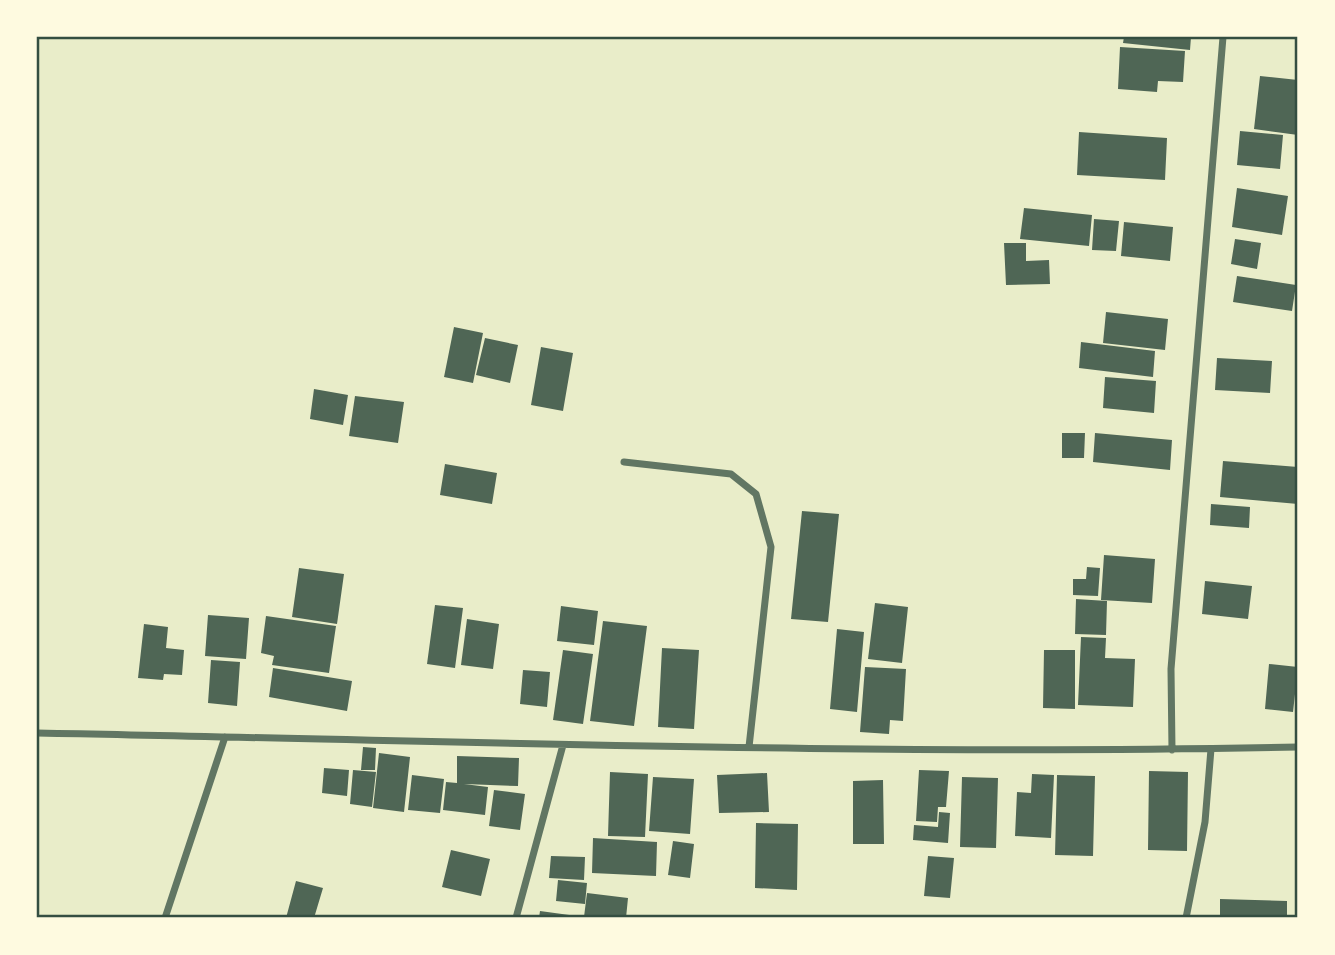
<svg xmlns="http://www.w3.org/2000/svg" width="1335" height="955" font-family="Montserrat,sans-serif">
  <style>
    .building { fill: #4f6655 }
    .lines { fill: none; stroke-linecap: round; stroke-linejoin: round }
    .minor { stroke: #617663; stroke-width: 7 }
    .neatline { fill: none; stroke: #344e41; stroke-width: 2.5 }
  </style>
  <rect width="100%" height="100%" fill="#e9edc9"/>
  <!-- building -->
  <path class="building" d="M1124,37H1191L1190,50L1123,43Z
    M1120,47L1185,51L1183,82L1158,81L1157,92L1118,89Z
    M1260,76L1298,80V135L1254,129Z
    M1240,131L1283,135L1280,169L1237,165Z
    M1079,132L1167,138L1165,180L1077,175Z
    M1237,188L1288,196L1282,235L1232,227Z
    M1024,208L1092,215L1089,246L1020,239Z
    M1094,219L1119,221L1116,251L1092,250Z
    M1124,222L1173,227L1170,261L1121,256Z
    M1235,239L1261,243L1257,269L1231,264Z
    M1004,243H1026V261L1049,260L1050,284L1006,285Z
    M1237,276L1296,285L1292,311L1233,302Z
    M1106,312L1168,319L1165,350L1103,343Z
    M454,327L483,333L473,383L444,377Z
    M485,338L518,345L510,383L476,375Z
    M1081,342L1155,351L1153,377L1079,368Z
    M541,347L573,353L563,411L531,405Z
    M1217,358L1272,361L1270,393L1215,390Z
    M1105,377L1156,381L1154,413L1103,408Z
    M314,389L348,395L343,425L310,419Z
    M355,396L404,402L398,443L349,436Z
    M1062,433H1085L1084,458H1062Z
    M1095,433L1172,440L1170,470L1093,462Z
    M1223,461L1298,467V504L1220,497Z
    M445,464L497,473L492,504L440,495Z
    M1211,504L1250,507L1249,528L1210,525Z
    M802,511L839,514L828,622L791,619Z
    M1104,555L1155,559L1152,603L1101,600Z
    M1087,567L1100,568L1098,596L1073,595V579H1086Z
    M299,568L344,574L337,624L292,617Z
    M1205,581L1252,586L1248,619L1202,614Z
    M1076,599L1107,601L1106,635L1075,634Z
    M875,603L908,607L902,663L868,659Z
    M435,605L463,608L455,668L427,664Z
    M561,606L598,611L594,645L557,641Z
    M208,615L249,618L246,659L205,656Z
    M266,616L336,626L329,673L272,665L274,656L261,653Z
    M467,619L499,624L493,669L461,665Z
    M603,621L647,626L634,726L590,721Z
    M144,624L168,627L166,648L184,650L182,675L164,674L163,680L138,678Z
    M837,629L864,632L857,712L830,709Z
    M1081,637L1106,638L1105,658L1135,659L1133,707L1078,705Z
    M662,648L699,650L694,729L658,727Z
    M563,650L593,654L583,724L553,720Z
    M1044,650H1075V709L1043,708Z
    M211,660L240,662L237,706L208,703Z
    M1269,664L1298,667L1293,712L1265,709Z
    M865,667L906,669L903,721L890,720L889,734L860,732Z
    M273,668L352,681L347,711L269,697Z
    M523,670L550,672L547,707L520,704Z
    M363,747L376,748L375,770H361Z
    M379,753L410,757L404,812L373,808Z
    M457,756L519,758L518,786L464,784L488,787L485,815L443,810L446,782L457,783Z
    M324,768L349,770L347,796L322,793Z
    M353,770L376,772L372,807L350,804Z
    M919,770L949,771L946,807H938L937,822L916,821Z
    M1149,771L1188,772L1187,851L1148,850Z
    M610,772L648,774L645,837L608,836Z
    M767,773L769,812L719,813L717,775Z
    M1032,774L1054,775L1051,838L1015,836L1017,792L1031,793Z
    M412,775L444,779L440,813L408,810Z
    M1057,775L1095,776L1093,856L1055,855Z
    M653,777L694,779L690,834L649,831Z
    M962,777L998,778L996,848L960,847Z
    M883,780L884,844H853V781Z
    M494,790L525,794L520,830L489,826Z
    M939,812L950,813L948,843L913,840L914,825L938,827Z
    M756,823L798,824L797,890L755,888Z
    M593,838L657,842L656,876L592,873Z
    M673,841L694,844L690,878L668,875Z
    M451,850L490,859L481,896L442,887Z
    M551,856L585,857L584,880L549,878Z
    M928,856L954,858L950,898L924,896Z
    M558,880L587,883L585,904L556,901Z
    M296,881L323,888L314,918H286Z
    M587,893L628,898L626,918H539L540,911L584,917Z
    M1220,899L1287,901V918H1220Z"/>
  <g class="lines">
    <!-- minor -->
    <path class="minor" d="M624,462L731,474L756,494L771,547L749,747
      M37,733C457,741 878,756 1298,747
      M1172,750L1171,669L1223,37
      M165,918L225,737
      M516,918L563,745
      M1186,918L1205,822L1211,749"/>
  </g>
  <!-- border -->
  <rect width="1335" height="955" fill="none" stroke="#fefae0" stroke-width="77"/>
  <rect x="38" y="38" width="1258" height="878" class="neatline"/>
</svg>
